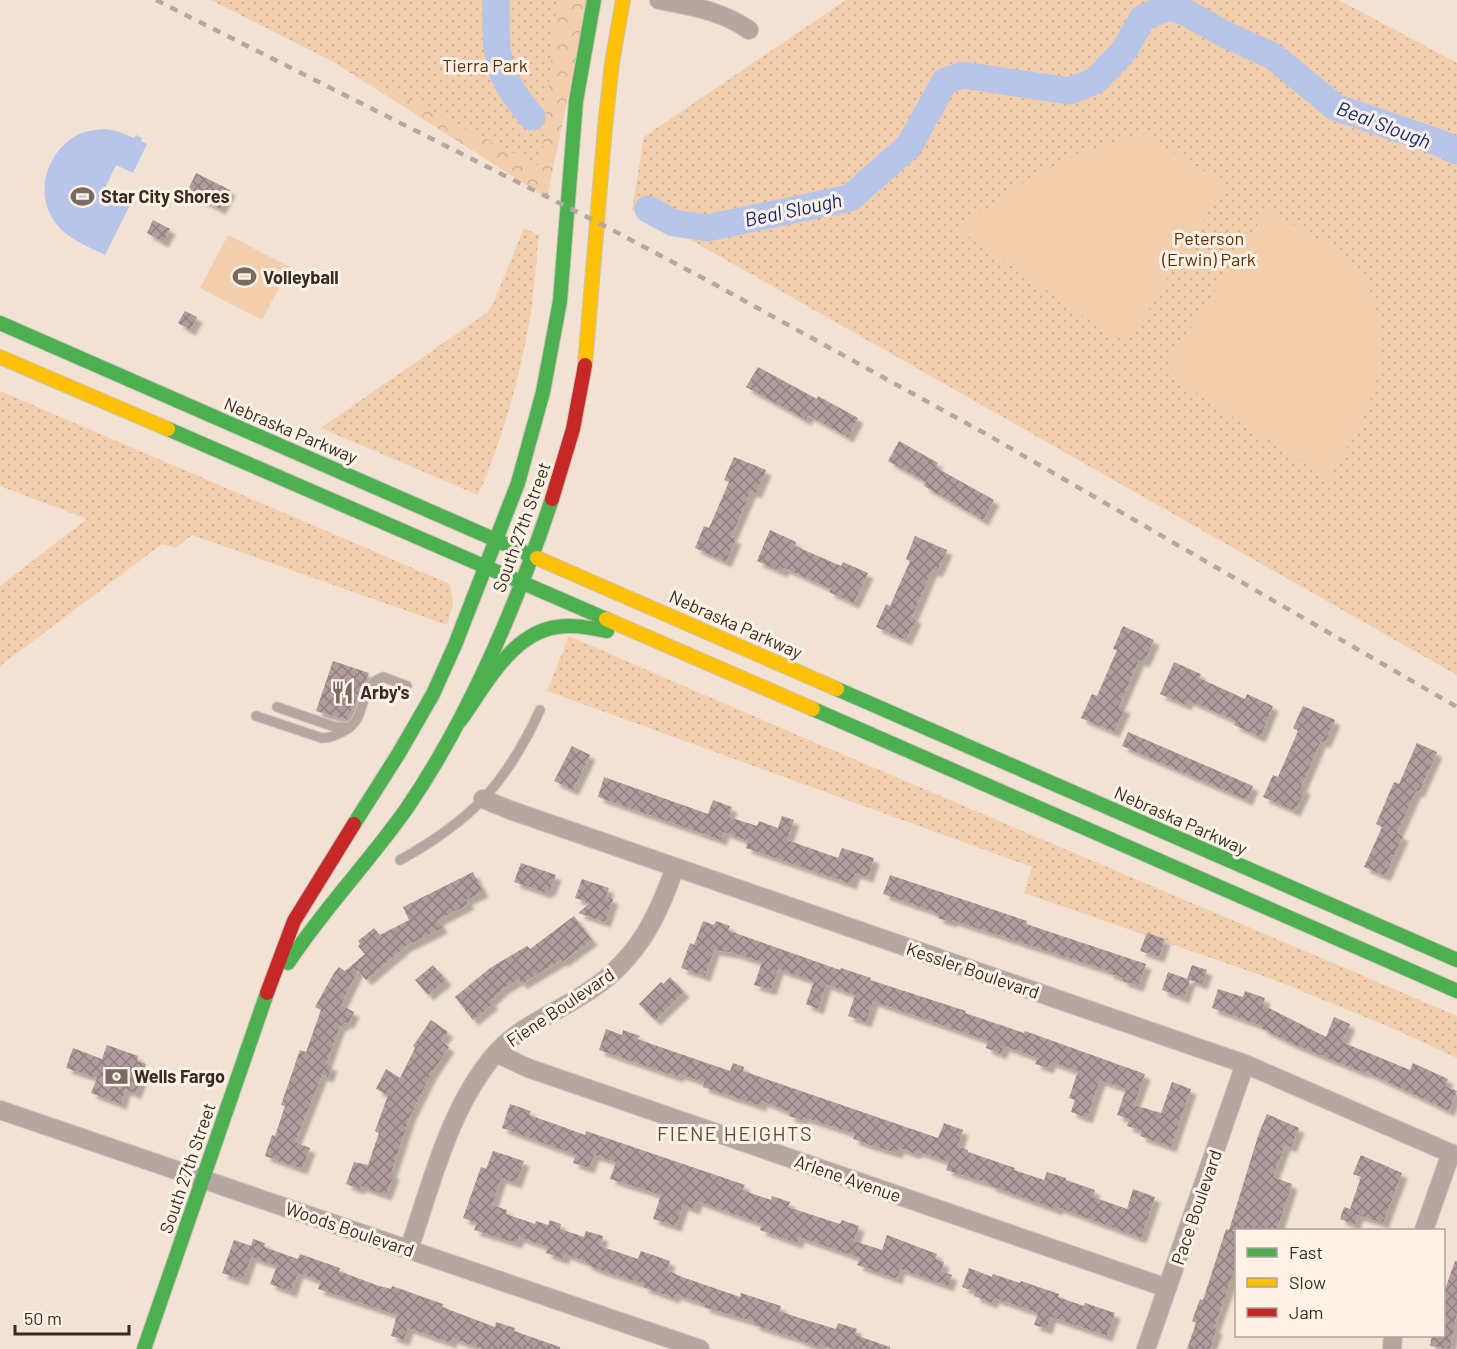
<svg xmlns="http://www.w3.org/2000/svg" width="1457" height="1349" font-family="Barlow,sans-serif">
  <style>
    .forest { fill: url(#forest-crowns) }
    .park { fill: url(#park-dots) }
    .pitch { fill: #f2cead }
    .water { fill: #b7c5e9 }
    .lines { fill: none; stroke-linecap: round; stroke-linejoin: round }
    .river { stroke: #b7c5e9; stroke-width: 27 }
    .building { fill: url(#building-cross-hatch); filter: url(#shadow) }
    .lane-casing { stroke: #cdc1b6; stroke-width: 11 }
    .street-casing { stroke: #cdc1b6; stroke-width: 20 }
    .fast-casing { stroke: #cdc1b6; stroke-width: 16 }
    .slow-casing { stroke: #cdc1b6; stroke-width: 16 }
    .jam-casing { stroke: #cdc1b6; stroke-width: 16 }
    .lane { stroke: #b5a6a2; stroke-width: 9 }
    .street { stroke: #b5a6a2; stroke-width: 18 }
    .fast { stroke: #4caf50; stroke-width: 14 }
    .slow { stroke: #ffc107; stroke-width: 14 }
    .jam { stroke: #c62828; stroke-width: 14 }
    .rail { stroke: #b5a7a1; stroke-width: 4.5; stroke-dasharray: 8 8; stroke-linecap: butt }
    .labels { text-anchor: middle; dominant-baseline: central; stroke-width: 6; stroke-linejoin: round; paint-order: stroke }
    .park-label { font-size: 18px; fill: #5a3100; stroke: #fef2e8 }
    .poi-label { font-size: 18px; font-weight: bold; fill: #372c22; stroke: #fef2e8; text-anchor: start }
    .street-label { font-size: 18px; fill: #372c22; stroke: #fef2e8 }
    .water-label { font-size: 20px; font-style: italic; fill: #102a7a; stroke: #fef2e8 }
    .neighbourhood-label { font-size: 20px; letter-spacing: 1.5px; fill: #614933; stroke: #fef2e8 }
  </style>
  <defs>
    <pattern id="forest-crowns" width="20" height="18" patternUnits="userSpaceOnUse" patternTransform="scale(1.5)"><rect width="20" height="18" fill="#f2cead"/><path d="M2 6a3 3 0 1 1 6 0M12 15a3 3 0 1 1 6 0" fill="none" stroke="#d0b195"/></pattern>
    <pattern id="park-dots" width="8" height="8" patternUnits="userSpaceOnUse" patternTransform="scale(1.5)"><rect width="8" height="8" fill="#f2cead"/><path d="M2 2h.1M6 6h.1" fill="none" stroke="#d0b195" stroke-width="1.8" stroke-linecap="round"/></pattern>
    <pattern id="building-cross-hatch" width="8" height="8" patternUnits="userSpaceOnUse" patternTransform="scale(1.5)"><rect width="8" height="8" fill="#b09c9d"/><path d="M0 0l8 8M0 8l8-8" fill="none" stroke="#907f80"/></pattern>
    <filter id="shadow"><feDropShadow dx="5.5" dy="5.5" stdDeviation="1.5" flood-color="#0004"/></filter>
  </defs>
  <rect width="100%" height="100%" fill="#f1e2d4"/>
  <!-- forest -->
  <path class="forest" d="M236,0H588L547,198Z"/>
  <!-- park -->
  <path class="park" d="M211,0H557L541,167Z
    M846,0H1339L1457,63V675L661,223L632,210L644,137Z
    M524,228L539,235C536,263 534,291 530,318C519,379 503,439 478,495L321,428L488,312L495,299Z
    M0,391L450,584L453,604L447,625L192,535L176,548L162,544L0,666V586L87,519L0,486Z
    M569,636C864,765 1161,889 1457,1016V1058L1399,1031L1275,980L1024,893L1032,867L547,691Z"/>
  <!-- pitch -->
  <path class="pitch" d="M1141,133L1225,184L1134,334L1116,338L957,229L1033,176L1065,160Z
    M1267,210C1293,225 1322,239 1346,258C1361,270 1371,289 1376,308C1393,379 1362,419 1329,479L1175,379L1170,360Z
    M228,235L290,267L262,320L200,288Z"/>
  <!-- water -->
  <path class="water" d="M104,129L117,131L134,138L136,135L142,138L141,141L147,144L133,173L116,165L105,188L132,201L105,255C87,246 67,239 55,222C35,195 45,155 74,137C83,131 94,130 104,129Z"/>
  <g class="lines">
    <!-- river -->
    <path class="river" d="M496,0C496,56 494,73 532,117
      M648,209L674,223L707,228L850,198L909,146L945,81L963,75L1069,91L1095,81L1123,52L1143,18L1169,7L1187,13L1228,36L1273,56L1335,107L1440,143L1457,151"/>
  </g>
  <!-- building -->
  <path class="building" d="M196,173L230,190L220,209L187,192Z
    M153,220L170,229L163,242L147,233Z
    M185,311L197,317L190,330L178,323Z
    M758,367L817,399L818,396L858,418L848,437L808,415L806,420L746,387Z
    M899,441L938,463L935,467L994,500L983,520L924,486L926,482L888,461Z
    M734,457L766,470L756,493L751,491L731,537L736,539L726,562L695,548L704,526L709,528L729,482L724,480Z
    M770,530L796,542L795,546L841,566L843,562L868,573L854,603L829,592L831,589L784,568L782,572L757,561Z
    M915,536L947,550L937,572L932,570L912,617L916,619L906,640L876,627L886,604L890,606L910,561L906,559Z
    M1123,626L1154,640L1144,662L1139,660L1119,706L1125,708L1114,732L1081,718L1092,694L1097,696L1117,650L1113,649Z
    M333,661L369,673L347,720L316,711Z
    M1174,662L1201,674L1199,678L1245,699L1247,694L1273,706L1260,737L1234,725L1236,721L1188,700L1186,705L1160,694Z
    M1303,706L1335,720L1325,743L1321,741L1301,787L1305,789L1295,811L1263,797L1273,775L1278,777L1298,731L1293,728Z
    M1128,732L1253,786L1247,800L1122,746Z
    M1417,743L1437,752L1419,792L1416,791L1397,833L1403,836L1385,876L1364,867L1382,827L1376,824L1394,782L1399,784Z
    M572,746L590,755L573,790L554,781Z
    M604,777L708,814L713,800L732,807L729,817L757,826L759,821L778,828L782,816L794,820L787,840L838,858L842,848L874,858L868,877L855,873L851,884L746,848L748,841L724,832L721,840L598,797Z
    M521,863L556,875L550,891L547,890L546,893L514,882Z
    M473,872L483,892L466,900L469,904L438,920L442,928L406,946L366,980L358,970L341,1005L354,1012L348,1024L345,1022L342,1026L340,1025L326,1064L332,1066L328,1077L322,1075L295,1142L310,1148L302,1169L265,1156L272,1135L275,1136L285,1106L281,1105L300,1050L306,1052L321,1010L315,1007L334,973L339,967L345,971L365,954L358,946L360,944L358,941L374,928L380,935L409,920L403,907Z
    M890,875L1027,921L1026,924L1146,964L1138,986L1122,981L1123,978L1108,973L1109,971L952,920L951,922L938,918L939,914L926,909L883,894Z
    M582,879L609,888L606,896L613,899L605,922L578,913L590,903L575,898Z
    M574,916L592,940L562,962L561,960L521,984L519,979L504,988L490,1001L493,1004L473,1020L455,997L490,968L527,946L530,949Z
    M703,921L714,925L716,921L730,926L728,930L741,935L840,970L841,968L871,978L870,980L966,1011L965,1013L1024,1033L1025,1031L1145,1074L1134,1105L1161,1113L1172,1082L1191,1089L1171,1147L1140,1136L1142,1131L1127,1126L1129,1119L1117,1115L1126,1089L1100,1080L1087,1118L1071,1112L1075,1100L1069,1098L1078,1071L1051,1062L1048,1068L1035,1064L1038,1058L1004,1046L1001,1054L986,1048L988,1041L873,1001L866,1022L848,1016L855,995L826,984L818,1009L806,1004L814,981L778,969L771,990L754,985L762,962L734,953L714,950L705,976L681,968L690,943L694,945Z
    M1147,933L1165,939L1159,957L1140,951Z
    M433,965L446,980L428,995L415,980Z
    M1192,965L1207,970L1202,984L1190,980L1184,998L1162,990L1168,972L1187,979Z
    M670,977L684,992L655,1020L639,1004L661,982L663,984Z
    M1218,989L1243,997L1245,991L1265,998L1263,1005L1326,1037L1334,1017L1350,1024L1342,1042L1410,1070L1413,1063L1448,1079L1445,1086L1457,1091L1449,1111L1364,1071V1073L1293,1044L1261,1028L1262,1026L1212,1008Z
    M431,1020L448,1032L441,1041L449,1047L431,1074L410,1116L391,1173L394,1174L386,1195L360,1186L359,1189L346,1184L354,1162L368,1165L379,1133L375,1131L388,1095L376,1089L386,1069L400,1078L415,1048L413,1046Z
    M606,1029L622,1035L623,1030L640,1036L637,1039L730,1071L733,1063L744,1067L743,1071L938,1138L944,1123L963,1130L958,1146L968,1150V1152L1015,1168L1014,1170L1044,1180L1047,1172L1066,1178V1180L1095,1190L1093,1197L1127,1209L1133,1189L1155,1197L1141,1238L1057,1207V1210L1016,1195L991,1186V1184L946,1170L949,1162L917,1151L916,1154L899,1148L897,1153L870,1145L853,1139L855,1134L803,1117L802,1120L789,1116L790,1112L762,1101L761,1106L703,1087L704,1082L679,1074L678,1077L599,1050Z
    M107,1045L138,1056L137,1061L146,1064L136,1093L125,1090L121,1104L91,1093L97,1078L66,1068L73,1048L102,1059Z
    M510,1104L531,1111L529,1115L555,1124L585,1135L586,1131L745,1185L742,1190L771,1200L772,1196L790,1202L788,1207L840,1224L842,1220L859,1226L854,1241L882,1250L887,1235L937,1254L935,1259L944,1262L941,1271L952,1275L948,1286L900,1269L897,1279L857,1265L860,1258L799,1237L797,1243L760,1230L762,1224L697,1201L694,1209L683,1205L676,1226L653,1219L661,1195L610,1179L616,1162L594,1155L589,1168L573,1163L576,1155L502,1128Z
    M1267,1114L1299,1128L1291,1147L1285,1145L1273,1177L1292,1184L1277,1230H1232L1236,1232V1266L1214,1328L1217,1329L1210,1349H1187L1196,1323L1192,1321L1200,1299L1203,1300L1226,1229L1229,1230L1259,1133Z
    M493,1151L524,1161L516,1183L501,1178L492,1205L507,1210L506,1214L535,1224L536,1221L548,1225L550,1220L561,1224L560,1229L584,1237L586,1231L603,1236L600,1246L638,1259L641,1251L670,1261L667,1270L682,1277L740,1297L741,1293L781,1306L779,1311L806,1320L836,1329L838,1323L857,1329L855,1335L890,1347V1349H833L819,1344L818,1347L799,1340V1339L754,1325L755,1322L704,1307L705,1304L675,1294L674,1298L643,1287L644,1284L600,1270L586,1264L587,1262L565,1254L563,1259L546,1253L548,1247L519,1237L516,1243L474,1230L477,1223L463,1218L481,1167L486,1169Z
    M1361,1155L1402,1173L1383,1223L1358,1215L1355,1225L1340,1219L1344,1207L1350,1209L1361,1177L1353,1174Z
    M253,1239L265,1243L264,1247L298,1259L300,1254L340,1268L339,1271L376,1285L391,1289L392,1286L443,1304L442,1307L495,1327L496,1322L515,1328L514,1331L560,1347V1349H482L452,1338L451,1343L408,1328L404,1340L391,1336L397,1315L318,1289L321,1281L298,1273L291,1292L270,1284L277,1266L251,1257L243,1280L222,1273L234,1240L251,1246Z
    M1455,1261H1457V1313L1450,1349L1430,1346L1432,1335H1443V1295Z
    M969,1268L992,1277L993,1274L1020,1283L1021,1281L1059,1294L1058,1297L1084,1306L1085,1303L1115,1313L1107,1336L1051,1317L1047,1329L1034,1325L1038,1313L1000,1300L994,1298L992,1303L974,1296L976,1292L962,1287Z"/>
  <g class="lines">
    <defs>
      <path id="lane" d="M277,707L335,727H349
        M256,716L322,738C331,738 336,735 344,731C370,717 355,688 383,677L407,686
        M400,860C471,821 506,784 540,710"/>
      <path id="street" d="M659,0C694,7 720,10 749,30
        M483,799L510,810L1245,1064L1457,1156
        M496,1053L528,1068L1167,1288
        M0,1110L700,1349
        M1424,1230L1451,1153
        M409,1249C432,1183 449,1108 495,1054C519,1027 551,1015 581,996C633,965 656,923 675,867
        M1146,1349L1245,1064
        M1392,1349L1393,1336"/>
      <path id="fast" d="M0,323L537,558
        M168,429L606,619
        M837,689L1457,960
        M813,709L1457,991
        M460,721C484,688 511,633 557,627C574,624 590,628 607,631
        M354,824L399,753L433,694L455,645L518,483L543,392L560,301L576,101L594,0
        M288,963C324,908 370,861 407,808C468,719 518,602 552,499
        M144,1349L267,993"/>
      <path id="slow" d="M0,357L168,429
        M585,365L605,127L612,63L623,0
        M537,558L837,689
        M606,619L813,709"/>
      <path id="jam" d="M552,499L573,429L585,365
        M267,993L294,921L354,824"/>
    </defs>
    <!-- lane casing -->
    <use href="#lane" class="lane-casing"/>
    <!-- street casing -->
    <use href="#street" class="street-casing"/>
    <!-- fast casing -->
    <use href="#fast" class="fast-casing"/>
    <!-- slow casing -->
    <use href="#slow" class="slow-casing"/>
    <!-- jam casing -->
    <use href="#jam" class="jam-casing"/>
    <!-- lane -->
    <use href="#lane" class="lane"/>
    <!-- street -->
    <use href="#street" class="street"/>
    <!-- fast -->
    <use href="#fast" class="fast"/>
    <!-- slow -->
    <use href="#slow" class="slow"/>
    <!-- jam -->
    <use href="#jam" class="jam"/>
    <!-- rail -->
    <path class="rail" d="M156,0L597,222L703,278L986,434L1457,707"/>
  </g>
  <!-- icons -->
  <defs>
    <symbol id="stadium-bare" viewBox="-9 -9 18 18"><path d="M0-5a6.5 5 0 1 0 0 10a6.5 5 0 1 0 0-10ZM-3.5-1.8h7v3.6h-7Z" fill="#786c60" stroke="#fef2e8" stroke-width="2.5" paint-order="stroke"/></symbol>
    <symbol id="restaurant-bare" viewBox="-9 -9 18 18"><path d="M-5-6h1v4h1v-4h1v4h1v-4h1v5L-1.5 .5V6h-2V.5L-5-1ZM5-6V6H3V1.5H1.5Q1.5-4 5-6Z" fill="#786c60" stroke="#fef2e8" stroke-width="2.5" paint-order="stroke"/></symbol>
    <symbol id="bank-bare" viewBox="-9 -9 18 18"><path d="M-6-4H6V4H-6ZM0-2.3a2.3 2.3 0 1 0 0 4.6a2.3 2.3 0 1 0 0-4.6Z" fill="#786c60" stroke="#fef2e8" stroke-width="2.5" paint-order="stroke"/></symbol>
  </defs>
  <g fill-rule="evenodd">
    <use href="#stadium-bare" x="66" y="180" width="33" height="33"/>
    <use href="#stadium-bare" x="228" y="260" width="33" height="33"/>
    <use href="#restaurant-bare" x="326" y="676" width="33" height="33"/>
    <use href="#bank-bare" x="100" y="1060" width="33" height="33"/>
  </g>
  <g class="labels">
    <!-- park labels -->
    <g class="park-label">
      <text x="485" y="65">Tierra Park</text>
      <text x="1209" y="238">Peterson<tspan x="1209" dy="21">(Erwin) Park</tspan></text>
    </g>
    <!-- poi labels -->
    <g class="poi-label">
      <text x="101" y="196">Star City Shores</text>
      <text x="263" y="277">Volleyball</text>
      <text x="360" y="692">Arby's</text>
      <text x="134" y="1076">Wells Fargo</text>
    </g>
    <!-- street labels -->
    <g class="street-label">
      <text transform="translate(291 430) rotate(23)">Nebraska Parkway</text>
      <text transform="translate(521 527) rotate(-70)">South 27th Street</text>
      <text transform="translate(736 624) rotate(24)">Nebraska Parkway</text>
      <text transform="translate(1181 820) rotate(24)">Nebraska Parkway</text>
      <text transform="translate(973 970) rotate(19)">Kessler Boulevard</text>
      <text transform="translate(560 1007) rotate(-34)">Fiene Boulevard</text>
      <text transform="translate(187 1168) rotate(-71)">South 27th Street</text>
      <text transform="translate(848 1178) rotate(19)">Arlene Avenue</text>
      <text transform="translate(1196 1207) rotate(-71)">Pace Boulevard</text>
      <text transform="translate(350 1229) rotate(19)">Woods Boulevard</text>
    </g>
    <!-- water labels -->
    <g class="water-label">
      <text transform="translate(1384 124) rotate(21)">Beal Slough</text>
      <text transform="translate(793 209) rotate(-12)">Beal Slough</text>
    </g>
    <!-- neighbourhood labels -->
    <g class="neighbourhood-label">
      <text x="735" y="1133">FIENE HEIGHTS</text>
    </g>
  </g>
  <!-- legend -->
  <rect x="1235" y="1229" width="210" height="108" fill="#fef2e8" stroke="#aea399" stroke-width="1.5"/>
  <rect x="1247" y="1248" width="30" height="9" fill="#4caf50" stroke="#aea399" stroke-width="1.5"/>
  <text x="1289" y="1259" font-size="18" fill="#372c22">Fast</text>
  <rect x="1247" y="1278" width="30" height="9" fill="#ffc107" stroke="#aea399" stroke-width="1.5"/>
  <text x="1289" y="1289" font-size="18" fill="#372c22">Slow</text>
  <rect x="1247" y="1308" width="30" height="9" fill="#c62828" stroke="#aea399" stroke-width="1.5"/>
  <text x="1289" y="1319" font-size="18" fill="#372c22">Jam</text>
  <!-- scale -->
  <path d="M15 1325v9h114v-9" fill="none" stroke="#372c22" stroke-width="3"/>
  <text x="24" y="1325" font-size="18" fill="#372c22" stroke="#fef2e8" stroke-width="4.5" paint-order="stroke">50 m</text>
</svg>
